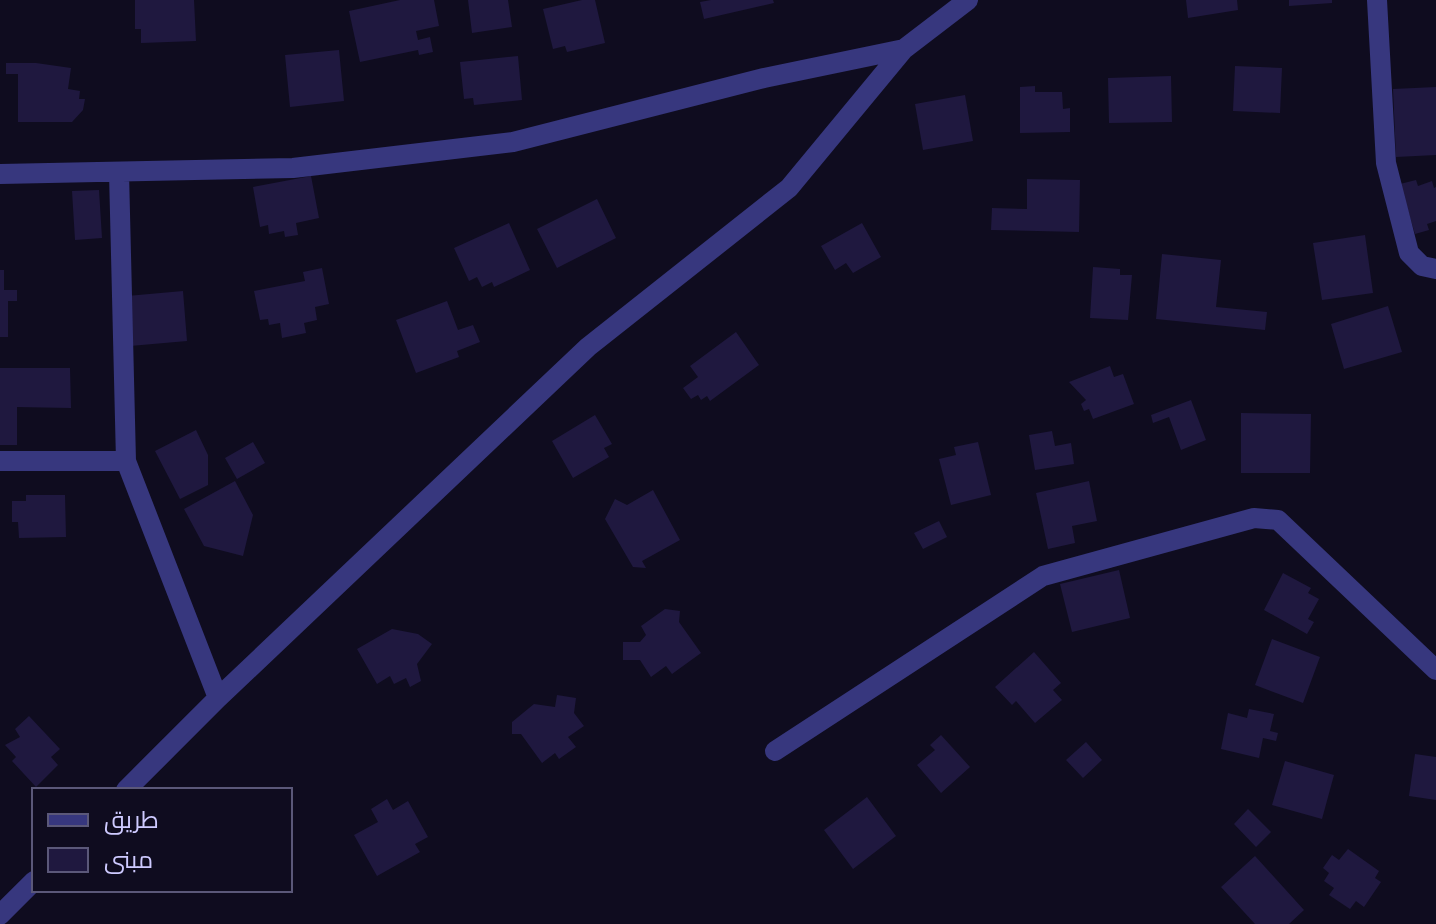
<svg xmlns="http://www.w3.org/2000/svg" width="1436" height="924" font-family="Karla,Cairo,sans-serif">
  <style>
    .building { fill: #1f183f }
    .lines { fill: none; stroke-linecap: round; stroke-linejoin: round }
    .minor { stroke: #37377e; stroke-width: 20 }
  </style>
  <rect width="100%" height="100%" fill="#0f0c1f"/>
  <!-- building -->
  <path class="building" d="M135,0H194L196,41L141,43V29H135Z
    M400,0H434L439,26L416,31L418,40L430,37L433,52L419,55L418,50L360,62L349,11Z
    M468,0H508L512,27L472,33Z
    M582,0H595L605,43L567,52L565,46L553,49L543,9Z
    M711,0H773L774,3L704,19L700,2Z
    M1186,0H1237L1238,10L1188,18Z
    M1289,0H1332V3L1289,6Z
    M339,50L344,101L290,107L285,55Z
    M518,56L522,100L474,105L473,98L464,99L460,62Z
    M6,63H36L71,68L68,89L80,91L79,99H85L83,110L72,122H18V74H6Z
    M1235,66L1282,68L1280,113L1233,111Z
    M1171,76L1172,122L1109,123L1108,78Z
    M1035,86V92H1062L1063,109L1070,108V132L1020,133V87Z
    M1436,87V155L1396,157L1393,89Z
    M965,95L973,141L923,150L915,104Z
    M311,176L319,218L296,223L298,235L285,237L284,231L269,234L268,225L260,227L253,187Z
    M1027,179L1080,180L1079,232L991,230L992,208L1027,209Z
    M1416,180L1418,186L1432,181L1434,188L1436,187V221L1427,224L1429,230L1415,234L1400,184Z
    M99,190L102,238L75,240L72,191Z
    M597,199L616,238L557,268L537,229Z
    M509,223L530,270L494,287L492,282L482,287L477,277L469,281L454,248Z
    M862,223L881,257L853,273L846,263L835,270L821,246Z
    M1365,235L1373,293L1322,300L1313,243Z
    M1162,254L1221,260L1216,307L1267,312L1265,330L1156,319Z
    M1093,267L1120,269V275H1132L1128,320L1090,318Z
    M322,268L329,304L315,307L317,320L304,323L306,333L282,338L280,323L269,325L268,319L260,320L254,291L305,281L303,272Z
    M0,270H4V290H17V301H8V337H0Z
    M183,291L187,341L130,346L127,296Z
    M447,301L458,330L473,325L480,342L457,351L459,357L416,373L396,320Z
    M1388,306L1402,352L1344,369L1331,324Z
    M736,332L759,365L710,401L707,396L701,400L698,395L691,399L683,388L698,377L690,366Z
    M1110,366L1114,377L1123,374L1134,404L1093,419L1089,409L1084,411L1081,404L1086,400L1069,382Z
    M0,368H70L71,408L17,407V445H0Z
    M1191,400L1206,440L1181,450L1169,417L1153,423L1151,415Z
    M1241,413L1311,414L1310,473H1241Z
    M595,415L612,444L604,448L609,457L573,478L552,441Z
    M196,430L208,455V485L180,499L155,451Z
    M1052,431L1055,446L1071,443L1074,464L1035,470L1029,435Z
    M253,442L265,463L237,479L225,458Z
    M978,442L991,495L951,505L939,459L956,455L954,447Z
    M235,481L253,515L243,556L204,546L184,509Z
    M1089,481L1097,521L1072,526L1075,543L1048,549L1036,493Z
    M653,490L680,540L642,561L646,568L633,567L605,519L615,499L627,505Z
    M26,495H65L66,537L19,538L18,522H12V501H26Z
    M939,521L947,537L923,549L914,533Z
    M1119,570L1130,618L1072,632L1060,584Z
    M1283,573L1311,588L1308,593L1319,599L1308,619L1314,622L1307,634L1264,610Z
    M665,609L680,611L679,622L701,653L672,674L666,666L651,677L640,660H623V642H640L646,635L641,626Z
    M392,629L418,634L432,644L417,664L421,681L410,687L406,678L394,684L390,676L377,684L357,649Z
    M1272,639L1320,657L1303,703L1255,685Z
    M1034,652L1061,683L1053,690L1062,700L1035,723L1016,701L1012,705L995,687Z
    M557,695L576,698L574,713L584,726L568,737L576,747L559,759L555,753L542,763L521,734H512V722L534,704L555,707Z
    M1249,709L1274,714L1270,731L1278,733L1276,741L1263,738L1259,758L1221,749L1228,713L1247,718Z
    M29,716L60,749L51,757L58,765L36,787L12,761L16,757L5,745L20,737L15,729Z
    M941,735L970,767L941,793L917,765L935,750L930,745Z
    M1086,742L1102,760L1083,778L1066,760Z
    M1415,754L1436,757V800L1409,796Z
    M1285,761L1334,775L1322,819L1272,805Z
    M867,797L896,836L853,869L824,830Z
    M387,799L393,810L408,801L428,837L415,844L420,852L377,876L354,835L378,822L371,809Z
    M1248,809L1271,832L1256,847L1234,824Z
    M1348,849L1379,871L1375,878L1381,882L1364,907L1356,901L1350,909L1329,895L1334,888L1324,881L1329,873L1323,868L1332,855L1339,860Z
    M1255,856L1304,910L1289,924H1255L1221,887Z"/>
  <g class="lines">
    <!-- minor -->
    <path class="minor" d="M1377,0L1386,163L1409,253L1422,266L1436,269
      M119,172L126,461
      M0,174L293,168L513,142L764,78L904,49
      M0,461H126L218,698
      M775,751L1043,576L1254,518L1278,520L1436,670
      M126,790L218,698L588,347L789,188L904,49L968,0
      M0,915L34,881"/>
  </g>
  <!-- legend -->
  <rect x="32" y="788" width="260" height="104" fill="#0f0c1f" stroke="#5b5879" stroke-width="2"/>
  <rect x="48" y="814" width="40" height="12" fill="#37377e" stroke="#5b5879" stroke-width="2"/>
  <text x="104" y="828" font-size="24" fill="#cecaff">طريق</text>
  <rect x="48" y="848" width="40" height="24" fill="#1f183f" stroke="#5b5879" stroke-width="2"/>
  <text x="104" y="868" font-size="24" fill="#cecaff">مبنى</text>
</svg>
